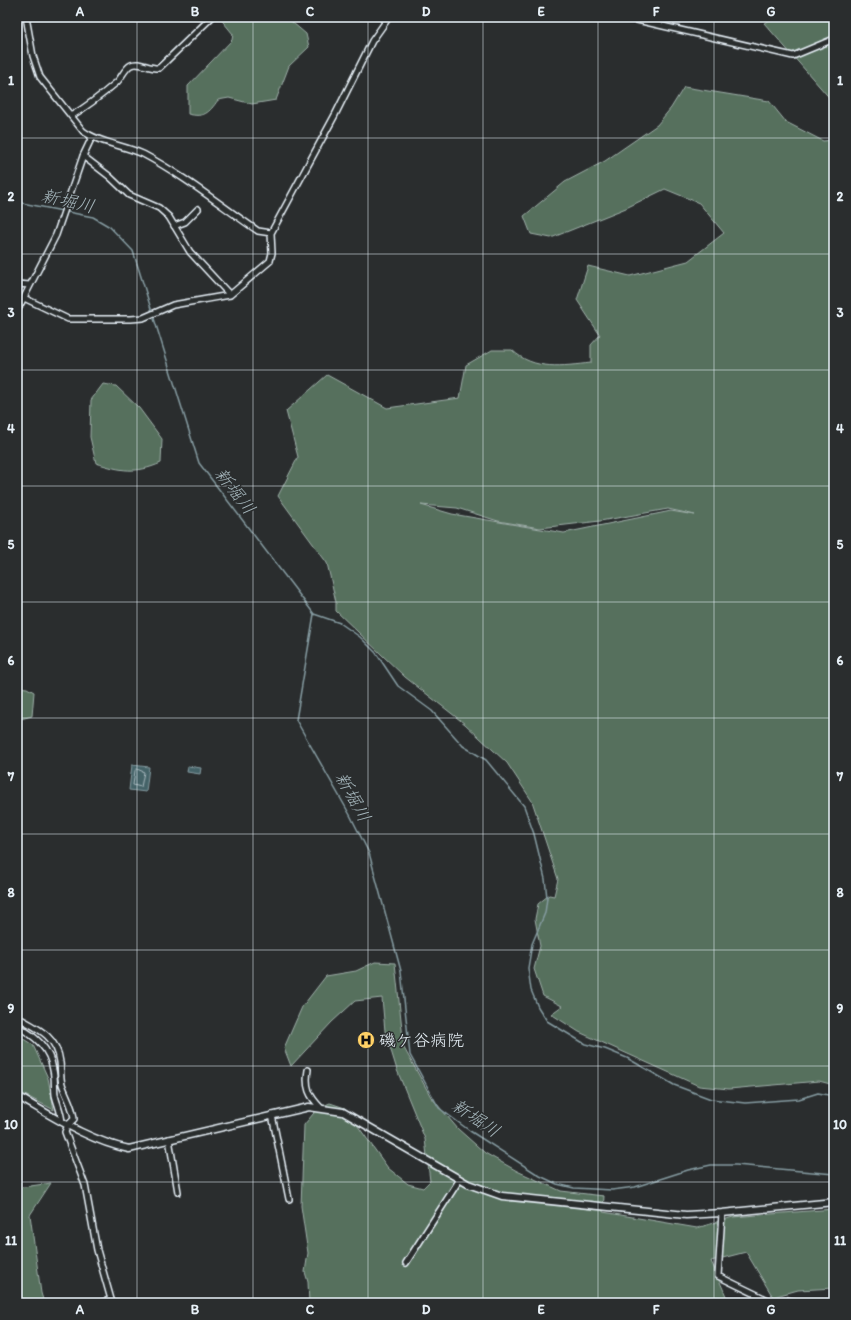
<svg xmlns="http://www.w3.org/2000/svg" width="851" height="1320" font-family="Itim,'Klee One',sans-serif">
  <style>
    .green { fill: #56705d; stroke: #9fb0aa; fill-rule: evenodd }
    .water { fill: #456368; stroke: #869ca2 }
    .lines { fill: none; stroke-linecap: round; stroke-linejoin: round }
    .shore { stroke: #a7b8be; stroke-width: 1 }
    .stream { stroke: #869ca2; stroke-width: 1.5 }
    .minor-casing { stroke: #e8f1f8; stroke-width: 8 }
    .tertiary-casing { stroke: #e8f1f8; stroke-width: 9 }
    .minor { stroke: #2a2d2e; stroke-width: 5 }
    .tertiary { stroke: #2a2d2e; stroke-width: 6 }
    .grid { fill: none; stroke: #e8f1f8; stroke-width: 1; stroke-opacity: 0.55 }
    .labels { text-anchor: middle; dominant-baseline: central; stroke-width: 3; stroke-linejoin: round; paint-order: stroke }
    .poi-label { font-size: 17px; fill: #e8f1f8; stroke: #2a2d2e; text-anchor: start }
    .water-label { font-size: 18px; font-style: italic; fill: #a7b8be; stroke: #2a2d2e }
    .neatline { fill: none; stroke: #e8f1f8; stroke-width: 1.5 }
    .grid-label { font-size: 13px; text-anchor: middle; font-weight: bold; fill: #e8f1f8 }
  </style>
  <rect width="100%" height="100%" fill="#2a2d2e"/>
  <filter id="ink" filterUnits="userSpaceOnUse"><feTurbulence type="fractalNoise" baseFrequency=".025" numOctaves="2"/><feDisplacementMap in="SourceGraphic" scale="8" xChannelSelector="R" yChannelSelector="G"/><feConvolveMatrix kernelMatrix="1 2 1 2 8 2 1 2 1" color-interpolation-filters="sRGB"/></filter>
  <g filter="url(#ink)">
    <!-- green -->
    <path class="green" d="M219,17H286L306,34L309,47L289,66L276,100L252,104L229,98L218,100C209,113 204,118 188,114V86L232,40L233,34Z
      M775,17H834V103L764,23Z
      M684,87L769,101L786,122L823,141L834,140V236L831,237L834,249V1085L819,1081L729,1089L699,1086L579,1032L551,1014L562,1006L543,996L534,969L540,946L535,919L538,904L549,895L554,896L558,879L532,801L507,763L465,724L405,677L336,611V602L327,563L278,496L298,457L286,411L327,375L387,408L460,398L466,365L492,350H512C534,371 563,366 591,363V345L600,335L577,300L588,266L630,276L688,261L724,233L699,203L665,189L626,208L551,238L531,234L524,216L565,182L605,161L657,125L671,108ZM421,505L457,508L498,521L540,528L600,521L668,509L695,515L671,511L564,533L452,514Z
      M103,384L116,386L139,408L162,439L161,463C136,474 121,471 96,463L90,437L91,400Z
      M17,687L27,688L34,692L32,716L17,720Z
      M375,962L395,963L404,1048L431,1097L458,1129L485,1153L517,1171L561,1191L604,1196L603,1212L697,1228L733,1217L834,1209V1288L798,1290L773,1297L746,1252L711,1261L729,1303H309L308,1282L305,1272L308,1253L301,1206L304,1125L318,1108L330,1103L345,1108L388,1168L408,1184L423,1188L430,1181L425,1139L397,1070L385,1031L382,998L355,1001L332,1022L291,1066L284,1048L302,1007L326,976L356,971Z
      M17,1035L33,1045L48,1078L54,1110L19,1092L17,1082Z
      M51,1183L30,1215L41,1293L44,1303H17V1188Z"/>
    <!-- water -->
    <path class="water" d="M132,765L149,767L146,792L129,790Z
      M188,766L201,768L200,774L187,772Z"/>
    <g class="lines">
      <!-- shore -->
      <path class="shore" d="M137,769L144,772L141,787L133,785L135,771Z"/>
      <!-- stream -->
      <path class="stream" d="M17,202L93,217L110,227L133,251L199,463L314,614
        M314,614L296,720L350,815L369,853L401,971L410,1055L439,1108L470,1131L540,1176L557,1184L574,1188L612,1190L635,1187L688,1170L711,1165H736L834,1174
        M314,614L340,623L360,637L376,653L398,686L432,711L463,746L486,760L524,806L534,834L545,879L547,898L545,913L532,944L528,968L531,990L538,1007L547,1021L585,1044L605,1049L627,1058L674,1085L711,1099L745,1103L799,1099L818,1093L834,1096"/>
      <defs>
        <path id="minor" d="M26,17L33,56L40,77L83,131C99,143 124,145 143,154C183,175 220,205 258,231L271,233
          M624,17L793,56L834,39
          M71,116C88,106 103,94 117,82C122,77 125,68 131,65C139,61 149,69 159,68L212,17
          M83,156L109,176L129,195L159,208L169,217L190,252L230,295
          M174,226L185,222L198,209
          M17,284L30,285
          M24,298L68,319H131L143,318L173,305L230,295L270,261L272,253L271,233L335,115L372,41L389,17
          M17,311L56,235L83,156L92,137
          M17,1017C37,1028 57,1036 60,1062C61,1069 60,1076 62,1084C66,1096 73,1106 74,1119L68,1125L65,1132L85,1185L97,1250L112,1303
          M17,1026C35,1036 50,1048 53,1070C55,1078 54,1086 55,1095C57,1104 61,1111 62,1122
          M308,1070C305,1087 309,1096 321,1108
          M272,1115L289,1199
          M169,1139L178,1192
          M722,1213L718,1276L774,1303
          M406,1263L460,1179
          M102,1303L111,1299
          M777,1303L785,1300L801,1303"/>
        <path id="tertiary" d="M17,1096C52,1116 89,1141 129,1149L309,1107L343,1112L468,1184L502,1196L686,1215L722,1213L834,1202"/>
      </defs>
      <!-- minor casing -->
      <use href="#minor" class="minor-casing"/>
      <!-- tertiary casing -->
      <use href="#tertiary" class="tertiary-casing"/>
      <!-- minor -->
      <use href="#minor" class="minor"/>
      <!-- tertiary -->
      <use href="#tertiary" class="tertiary"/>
    </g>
  </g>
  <!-- grid -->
  <path class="grid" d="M137,17V1303M253,17V1303M368,17V1303M483,17V1303M598,17V1303M714,17V1303M17,138H834M17,254H834M17,370H834M17,486H834M17,602H834M17,718H834M17,834H834M17,950H834M17,1066H834M17,1182H834"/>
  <!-- icons -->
  <defs>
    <symbol id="hospital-disc" viewBox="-11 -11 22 22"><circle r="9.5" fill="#ffd166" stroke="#2a2d2e"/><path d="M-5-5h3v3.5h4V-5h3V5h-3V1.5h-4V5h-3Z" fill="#111"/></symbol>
  </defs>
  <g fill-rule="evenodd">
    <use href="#hospital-disc" x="356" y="1030" width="20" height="20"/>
  </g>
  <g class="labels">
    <!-- poi labels -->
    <g class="poi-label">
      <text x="379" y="1040">磯ケ谷病院</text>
    </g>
    <!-- water labels -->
    <g class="water-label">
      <text transform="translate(68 201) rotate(13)">新堀川</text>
      <text transform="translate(235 491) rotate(52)">新堀川</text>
      <text transform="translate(353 797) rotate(61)">新堀川</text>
      <text transform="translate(476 1118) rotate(34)">新堀川</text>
    </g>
  </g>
  <!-- margin -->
  <rect width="851" height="1320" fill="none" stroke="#2a2d2e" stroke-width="44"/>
  <rect x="22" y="22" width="807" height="1276" class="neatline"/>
  <g class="grid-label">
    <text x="80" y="16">A</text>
    <text x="195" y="16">B</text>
    <text x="310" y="16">C</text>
    <text x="426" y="16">D</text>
    <text x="541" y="16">E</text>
    <text x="656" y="16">F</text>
    <text x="771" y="16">G</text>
    <text x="11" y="85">1</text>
    <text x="840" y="85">1</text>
    <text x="11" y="201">2</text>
    <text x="840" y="201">2</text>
    <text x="11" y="317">3</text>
    <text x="840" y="317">3</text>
    <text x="11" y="433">4</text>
    <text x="840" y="433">4</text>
    <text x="11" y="549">5</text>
    <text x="840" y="549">5</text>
    <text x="11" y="665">6</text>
    <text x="840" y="665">6</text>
    <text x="11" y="781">7</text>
    <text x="840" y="781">7</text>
    <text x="11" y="897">8</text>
    <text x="840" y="897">8</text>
    <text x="11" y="1013">9</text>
    <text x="840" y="1013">9</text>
    <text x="11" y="1129">10</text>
    <text x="840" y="1129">10</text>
    <text x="11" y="1245">11</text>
    <text x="840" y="1245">11</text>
    <text x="80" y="1314">A</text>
    <text x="195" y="1314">B</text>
    <text x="310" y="1314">C</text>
    <text x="426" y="1314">D</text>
    <text x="541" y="1314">E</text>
    <text x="656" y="1314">F</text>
    <text x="771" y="1314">G</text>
  </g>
</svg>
